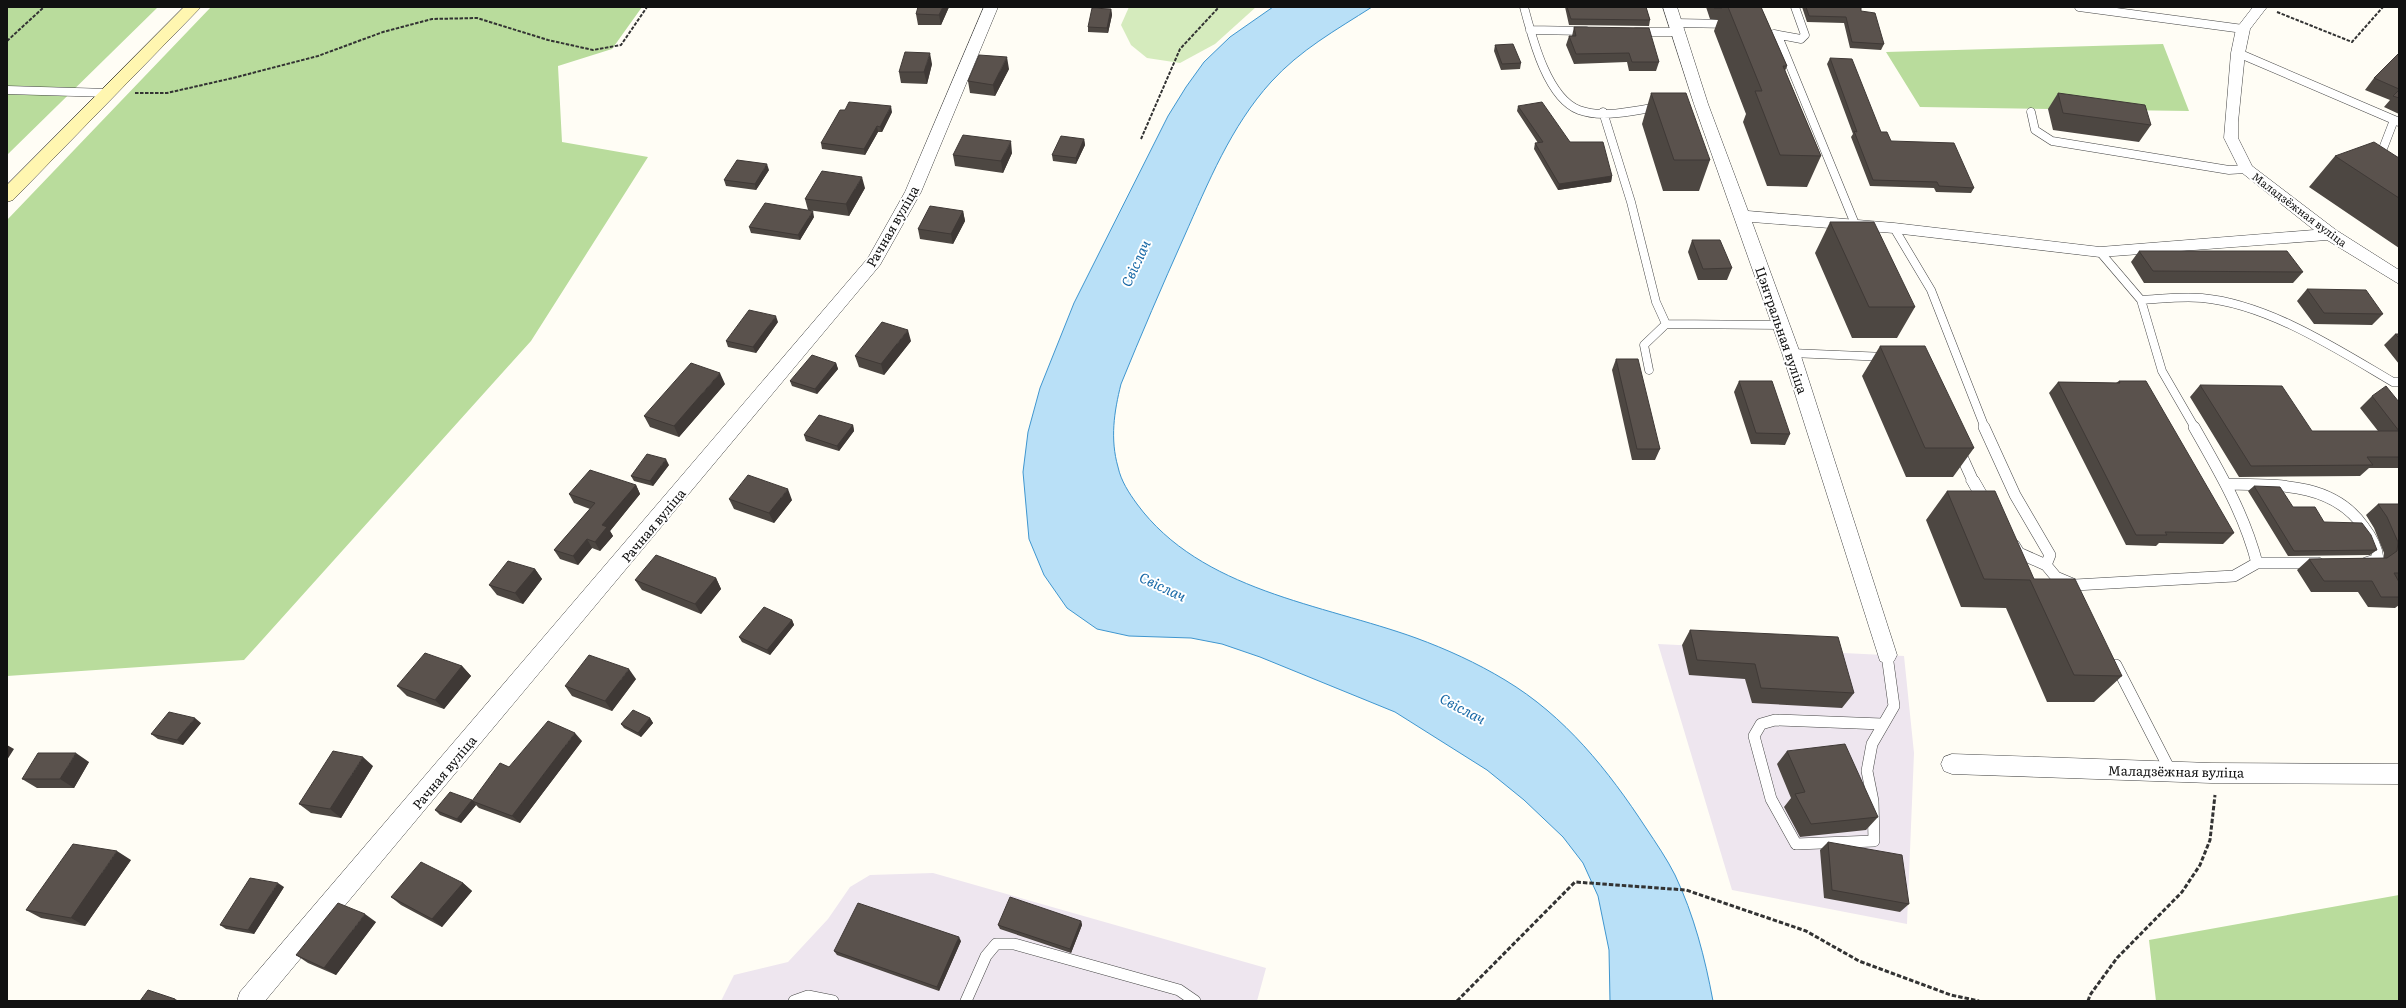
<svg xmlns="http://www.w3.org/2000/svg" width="2406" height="1008" font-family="Literata,serif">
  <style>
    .industrial { fill: #eee6ef }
    .green { fill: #d5ebbd }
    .forest { fill: #b9dc9c }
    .water { fill: #b9e0f7; stroke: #3f96cf }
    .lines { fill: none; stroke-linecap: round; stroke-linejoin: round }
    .service-far1-casing { stroke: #444; stroke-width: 9 }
    .service-casing { stroke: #444; stroke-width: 12 }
    .pedestrian-casing { stroke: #444; stroke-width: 1 }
    .minor-casing { stroke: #444; stroke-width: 1 }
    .secondary-casing { stroke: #333; stroke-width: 1 }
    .path-far1 { stroke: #333; stroke-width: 2; stroke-dasharray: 3.5 1.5; stroke-linecap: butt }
    .path { stroke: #333; stroke-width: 3; stroke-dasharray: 4.5 2; stroke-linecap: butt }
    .service-far1 { stroke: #fff; stroke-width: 8 }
    .service { stroke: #fff; stroke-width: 11 }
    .pedestrian { fill: #fff; fill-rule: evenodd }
    .minor { fill: #fff; fill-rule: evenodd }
    .secondary { fill: #fff6b0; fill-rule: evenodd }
    .wall { fill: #4d4742 }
    .shaded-wall { fill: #3f3936 }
    .building { fill: #5a524d; stroke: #3f3936 }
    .labels { text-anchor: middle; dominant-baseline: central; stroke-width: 4; stroke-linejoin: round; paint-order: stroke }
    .far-street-label { font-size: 11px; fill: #111; stroke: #fff }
    .street-label { font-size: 13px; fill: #111; stroke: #fff }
    .water-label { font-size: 14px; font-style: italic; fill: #1768a6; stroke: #fff }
  </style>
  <rect width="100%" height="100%" fill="#fffdf5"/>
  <!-- industrial -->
  <path class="industrial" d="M1658,644L1904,656L1914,753L1907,924L1732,890Z
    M933,873L1266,968L1257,1001H721L734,975L788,962L828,919L850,887L870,875Z"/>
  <!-- green -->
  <path class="green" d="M1129,7H1256L1215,44L1180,63L1147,58L1131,45L1121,25Z"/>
  <!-- forest -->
  <path class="forest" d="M7,7H158L7,155Z
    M211,7H642L612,49L558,66L562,142L648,157L531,341L244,660L7,676V220Z
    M2163,44L2189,111L1920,107L1886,52Z
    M2399,895V1001H2156L2149,940Z"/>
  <!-- water -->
  <path class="water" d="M1273,7H1372C1336,30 1300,50 1271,82C1231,126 1208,183 1184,237C1162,286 1141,335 1121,384C1114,412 1110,439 1118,467C1121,481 1129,493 1137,504C1201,591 1322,604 1416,638C1446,649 1477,663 1505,680C1565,716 1608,770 1646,828C1656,843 1667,859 1675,875C1694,915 1705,958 1713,1001H1610L1609,950L1598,896L1583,863L1563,837L1524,800L1487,770L1395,712L1260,657L1222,644L1191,638L1129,636L1097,629L1067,608L1044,575L1029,539L1023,472L1028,432L1040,388L1074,303L1168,116L1186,87L1204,62L1230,37Z"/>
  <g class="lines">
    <defs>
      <path id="service-far1" d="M1524,7C1532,37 1547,98 1579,110C1603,119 1635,110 1659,107
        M2079,7L2243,29
        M1676,23L1730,24
        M1530,30L1586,31
        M1636,32H1679
        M1774,34L1801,39L1805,35L1795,7
        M1778,36L1855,224
        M2238,53L2399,122
        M1603,112L1631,202L1656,302L1666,324
        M2031,112L2035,130L2052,141L2229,170L2246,169
        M2379,159L2394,120
        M1894,228L1931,290L1985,428
        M2100,252L2141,300L2162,371L2195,428
        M2141,300C2161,299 2182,296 2202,298C2268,304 2337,349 2393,382H2399
        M1791,353L1886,357
        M1649,370L1644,345L1666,324L1781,325"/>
      <path id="service" d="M1984,427L2015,495L2050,555L2046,565L2056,577L2075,585L2234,576L2257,563C2244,513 2219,471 2194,427
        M1959,450L1973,481
        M2227,484C2276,485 2332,482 2363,526C2370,535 2377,547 2378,559L2366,563
        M2014,545L2019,553L2046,565
        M2257,563H2318
        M2116,665L2171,772
        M1882,724L1775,720L1761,724L1754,736L1771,799L1796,844L1874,841L1873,801L1867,771L1872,744L1894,706L1887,655
        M794,1001L808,996L833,1001
        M966,1001L986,956L996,944H1014L1179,990L1195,1001"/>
      <path id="pedestrian" d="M1973,476L1978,477L1990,498L1988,502H1978L1966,481L1968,477Z"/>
      <path id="minor" d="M984,7H998L921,192L880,265L265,1001H237L240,992L868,258L905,192Z
        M1663,7H1677L1708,104L1748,211L1894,223L2100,247L2314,230L2241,172L2224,138L2231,53L2236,29L2253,7H2267L2250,29L2245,53L2238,122V138L2252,166L2336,230L2399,270V284L2327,240L2100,257L1894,233L1752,222L1800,353L1897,655L1894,661L1887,664L1880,661L1782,353L1694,104Z
        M7,86L109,89L116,93L109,97L7,94Z
        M1952,754L2211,763L2399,764V784L2211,783L1952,774L1944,771L1941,764L1944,757Z"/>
      <path id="secondary" d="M184,7H201L13,200L7,202V185Z"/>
    </defs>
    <!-- service-far1 casing -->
    <use href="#service-far1" class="service-far1-casing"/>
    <!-- service casing -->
    <use href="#service" class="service-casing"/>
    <!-- pedestrian casing -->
    <use href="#pedestrian" class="pedestrian-casing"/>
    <!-- minor casing -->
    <use href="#minor" class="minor-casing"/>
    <!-- secondary casing -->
    <use href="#secondary" class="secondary-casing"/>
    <!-- path-far1 -->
    <path class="path-far1" d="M2277,12L2352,42L2383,7
      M7,41L44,7
      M135,93H167L233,78L318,56L383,32L432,19L477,18L548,40L593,50L621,45L647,7
      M1141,139L1180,49L1219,7"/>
    <!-- path -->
    <path class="path" d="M1457,1001L1575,882L1686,890L1806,931L1859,961L1951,995L1979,1001
      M2088,1001L2090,995L2117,958L2182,892L2200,865L2210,840L2215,795"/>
    <!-- service-far1 -->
    <use href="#service-far1" class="service-far1"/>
    <!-- service -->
    <use href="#service" class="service"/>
    <!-- pedestrian -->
    <use href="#pedestrian" class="pedestrian"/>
    <!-- minor -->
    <use href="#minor" class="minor"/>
    <!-- secondary -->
    <use href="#secondary" class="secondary"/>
  </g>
  <!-- wall -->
  <path class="wall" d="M949,7L941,25H918L916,14Z
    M1565,7H1646L1650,20L1649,26L1569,25Z
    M1706,7H1761L1787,66L1785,71L1821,156L1807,187L1767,186L1743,122L1746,114L1714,31L1718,20L1710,19Z
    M1802,7H1861V11L1884,44L1881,50L1850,48L1844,23L1807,22Z
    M1111,9L1112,15L1108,33L1088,32V27Z
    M1574,27L1659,62L1656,71H1629L1627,62L1574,64L1566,45L1569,36H1572Z
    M1495,45L1521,63L1520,69L1501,70L1494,51Z
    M2399,53V114L2384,107L2390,100L2365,90L2374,78Z
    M1830,58L1881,132L1891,141L1974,188L1971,193L1936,192L1934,188L1870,186L1851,137L1853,134L1827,64Z
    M932,64L927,84L901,83L899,72Z
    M1009,69L995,96L970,93L968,81Z
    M1651,93L1710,160L1699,191H1663L1642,124Z
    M2058,93L2151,125L2139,142L2053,130L2048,109Z
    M1518,106L1570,142L1612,176L1611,182L1558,190L1534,149L1535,143H1538L1517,111Z
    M892,112L882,132H878L865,155L822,149L821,143Z
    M1084,139L1085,145L1076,164L1053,161L1052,155Z
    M1012,153L1003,173L955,166L953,155Z
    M2335,156L2399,158V248L2309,187Z
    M769,170L756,190L726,186L724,180Z
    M865,188L849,216L808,210L805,199Z
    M963,211L965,221L953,244L920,239L918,229Z
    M814,217L800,240L751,233L749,227Z
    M1830,222L1915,307L1897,338H1852L1815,253Z
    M1692,240L1732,268L1727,280H1698L1688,252Z
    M2139,251L2303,272L2293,283H2144L2131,262Z
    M2307,289L2383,314L2372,325L2314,324L2297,301Z
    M778,322L756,353L728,347L726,341Z
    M2395,334H2399V364L2384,345Z
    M911,341L884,375L859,367L855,356Z
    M1880,346L1974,448L1953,477H1906L1862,376Z
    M1616,359L1660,449L1655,460H1632L1612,370Z
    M836,363L838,369L817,394L792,386L790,381Z
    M1739,381L1790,434L1785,445L1751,444L1734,392Z
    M2119,381L2234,533L2223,544L2159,543L2156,546L2126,545L2049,393L2058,382L2116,383Z
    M725,384L679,437L650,427L644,416Z
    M2200,385L2312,431H2378L2360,408L2372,396L2399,402V468H2369L2360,476L2239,477L2190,397Z
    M853,425L854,431L839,451L806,441L804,435Z
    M669,465L653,486L634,481L631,476Z
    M636,485L640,494L610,531L613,536L600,551L592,548L578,565L560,559L554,550L590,509L574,503L569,494Z
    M2254,486L2293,507L2324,522L2377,550L2370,555L2288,556L2248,491Z
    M1947,491L2034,579L2122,676L2094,702H2047L2006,608L1961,607L1926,520Z
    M729,499L792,500L774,523L734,509Z
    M2378,504H2399V605L2395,608L2368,607L2358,592H2311L2297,570L2309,559L2384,558V553L2374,528L2366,515Z
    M535,569L542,579L523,604L497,595L489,585Z
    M716,578L721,589L701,614L642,590L635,580Z
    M792,620L794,625L770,655L742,642L739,637Z
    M1690,630L1854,693L1842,708L1752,703L1745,679L1689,675L1682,645Z
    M462,666L471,676L444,709L407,696L397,686Z
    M636,679L612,711L572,696L565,686Z
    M650,718L653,723L641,737L624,728L621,724Z
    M201,723L183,745L158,739L151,734Z
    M582,741L520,823L479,808L476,805L461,823L440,815L435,810L472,801L509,767Z
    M1787,751L1878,817L1866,830L1800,837L1784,807L1791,798L1777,764Z
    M89,762L74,788H37L22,779Z
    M373,766L341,818L311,813L299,804Z
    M1828,842L1909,904L1900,912L1824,898L1820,850Z
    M131,860L85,926L41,918L26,910Z
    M463,883L472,891L442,927L401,905L391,897Z
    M284,887L254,934L226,929L220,925Z
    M1081,921L1082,925L1071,953L1000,929L998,925Z
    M376,922L336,975L308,963L296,955Z
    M961,941L939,991L837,955L834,951Z"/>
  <!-- shaded-wall -->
  <path class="shaded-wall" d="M943,7H949L941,25L939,15Z
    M1111,9L1112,15L1108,33L1107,28Z
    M930,53L932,64L927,84L924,72Z
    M1007,57L1009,69L995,96L993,85Z
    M891,106L892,112L882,132L880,127Z
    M877,126L878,132L865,155L864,149Z
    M1084,139L1085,145L1076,164V158Z
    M1011,141L1012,153L1003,173L1001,161Z
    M767,164L769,170L756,190L755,184Z
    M1612,176L1611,182L1558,190L1559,184Z
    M862,177L865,188L849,216L846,204Z
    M813,211L814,217L800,240L798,235Z
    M963,211L965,221L953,244L951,234Z
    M776,316L778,322L756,353L753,347Z
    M908,330L911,341L884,375L881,364Z
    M836,363L838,369L817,394L815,389Z
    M720,373L725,384L679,437L674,426Z
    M853,425L854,431L839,451L837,446Z
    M666,459L669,465L653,486L650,481Z
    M636,485L640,494L610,531L613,536L600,551L595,542L602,525Z
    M788,489L792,500L774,523L769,513Z
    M587,539L592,548L578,565L573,556Z
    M535,569L542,579L523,604L515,593Z
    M716,578L721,589L701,614L695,604Z
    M792,620L794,625L770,655L767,650Z
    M462,666L471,676L444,709L435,700Z
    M629,669L636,679L612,711L605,701Z
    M195,718L201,723L183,745L177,740Z
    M650,718L653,723L641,737L638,733Z
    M575,733L582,741L520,823L512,816Z
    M7,745L14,749L7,760Z
    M76,753L89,762L74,788L60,779Z
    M363,757L373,766L341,818L330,809Z
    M472,800L476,805L461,823L457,819Z
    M117,851L131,860L85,926L71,918Z
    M278,883L284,887L254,934L248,930Z
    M463,883L472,891L442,927L432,919Z
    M365,914L376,922L336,975L324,968Z
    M1081,921L1082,925L1071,953L1070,949Z
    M959,937L961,941L939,991L937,987Z
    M175,999L179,1001H174Z"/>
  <!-- building -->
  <path class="building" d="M918,7H943L939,15L916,14Z
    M1567,7H1646L1650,20L1571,19Z
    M1713,7H1722V8H1714Z
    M1728,7H1761L1787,66H1783L1821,156L1780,155L1755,91H1762Z
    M1806,7H1861V11L1875,13L1884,44L1852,42L1846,17L1809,16Z
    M1092,8L1111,9L1107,28L1088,27Z
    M1574,27L1649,28L1659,62H1632L1629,53L1576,54L1569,36H1576Z
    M1513,44L1521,63L1502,64L1495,45Z
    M905,52L930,53L924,72H899Z
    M2399,53V89L2374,78Z
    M979,55L1007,57L993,85L968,81Z
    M1830,58L1852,59L1881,132H1887L1891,141L1954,143L1974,188L1939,186L1937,182L1873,180L1854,131L1857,132Z
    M2399,90V98L2393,96Z
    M1651,93H1686L1710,160H1674Z
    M2058,93L2145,105L2151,125L2063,113Z
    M849,102L891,106L880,127L877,126L864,149L821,143L840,110H845Z
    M1542,102L1570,142H1603L1612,176L1559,184L1535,143L1543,142L1518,106Z
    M963,135L1011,141L1001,161L953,155Z
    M1061,136L1084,139L1076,158L1052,155Z
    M2374,142L2399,158V198L2335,156Z
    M737,160L767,164L755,184L724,180Z
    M822,171L862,177L846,204L805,199Z
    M765,203L813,211L798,235L749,227Z
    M930,206L963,211L951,234L918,229Z
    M1830,222H1874L1915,307H1869Z
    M1692,240H1720L1732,268L1703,269Z
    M2139,251H2287L2303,272L2153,271Z
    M2307,289L2366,290L2383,314L2324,313Z
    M749,310L776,316L753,347L726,341Z
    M882,322L908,330L881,364L855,356Z
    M2395,334H2399V338Z
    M1880,346H1925L1974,448H1925Z
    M812,355L836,363L815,389L790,381Z
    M1616,359H1638L1660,449H1637Z
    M691,363L720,373L674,426L644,416Z
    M1739,381H1772L1790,434L1756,433Z
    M2119,381H2146L2234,533L2165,532L2167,535H2136L2058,382L2120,383Z
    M2200,385L2282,386L2312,431H2399L2372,396L2386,386L2399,402V457H2367L2373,465L2251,466Z
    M819,415L853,425L837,446L804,435Z
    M647,454L666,459L650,481L631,476Z
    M590,470L636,485L602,525L607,527L595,542L587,539L573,556L554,550L595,503L569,494Z
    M748,475L788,489L769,513L729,499Z
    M2254,486L2280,487L2293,507H2315L2324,522L2362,523L2371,535L2377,550L2294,551Z
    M1947,491H1995L2034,579H2075L2122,676L2074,675L2030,580L1984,579Z
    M2378,504H2399V573H2394L2399,582V597H2381L2372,581H2324L2309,559L2387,558L2397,551L2398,542L2387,517Z
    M656,555L716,578L695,604L635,580Z
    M508,561L535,569L515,593L489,585Z
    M764,607L792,620L767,650L739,637Z
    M1690,630L1838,637L1854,693L1761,688L1755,664L1697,660Z
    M425,653L462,666L435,700L397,686Z
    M589,655L629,669L605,701L565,686Z
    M633,710L650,718L638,733L621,724Z
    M169,712L195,718L177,740L151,734Z
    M548,721L575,733L512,816L472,801L500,763L509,767Z
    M1845,744L1878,817L1811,824L1795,794L1805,792L1787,751Z
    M333,751L363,757L330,809L299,804Z
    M38,753H76L60,779H22Z
    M450,792L472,800L457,819L435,810Z
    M1828,842L1902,855L1909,904L1832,890Z
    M73,844L117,851L71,918L26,910Z
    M421,862L463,883L432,919L391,897Z
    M250,878L278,883L248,930L220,925Z
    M1010,897L1081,921L1070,949L998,925Z
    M338,903L365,914L324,968L296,955Z
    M858,903L959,937L937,987L834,951Z
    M148,990L175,999L174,1001H140Z"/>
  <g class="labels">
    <!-- far-street labels -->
    <g class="far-street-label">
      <text transform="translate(2300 209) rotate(37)">Маладзёжная вуліца</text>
    </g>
    <!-- street labels -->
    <g class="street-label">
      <text transform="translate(892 226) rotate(-60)">Рачная вуліца</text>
      <text transform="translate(1782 330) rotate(71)">Цэнтральная вуліца</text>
      <text transform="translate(653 525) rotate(-50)">Рачная вуліца</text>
      <text transform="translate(2176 771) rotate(1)">Маладзёжная вуліца</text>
      <text transform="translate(444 772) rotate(-50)">Рачная вуліца</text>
    </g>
    <!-- water labels -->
    <g class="water-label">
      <text transform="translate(1135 263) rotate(-65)">Свіслач</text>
      <text transform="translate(1163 586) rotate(25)">Свіслач</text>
      <text transform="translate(1463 708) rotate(28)">Свіслач</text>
    </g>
  </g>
  <!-- border -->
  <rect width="2406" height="1008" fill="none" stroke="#111111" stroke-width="16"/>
</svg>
